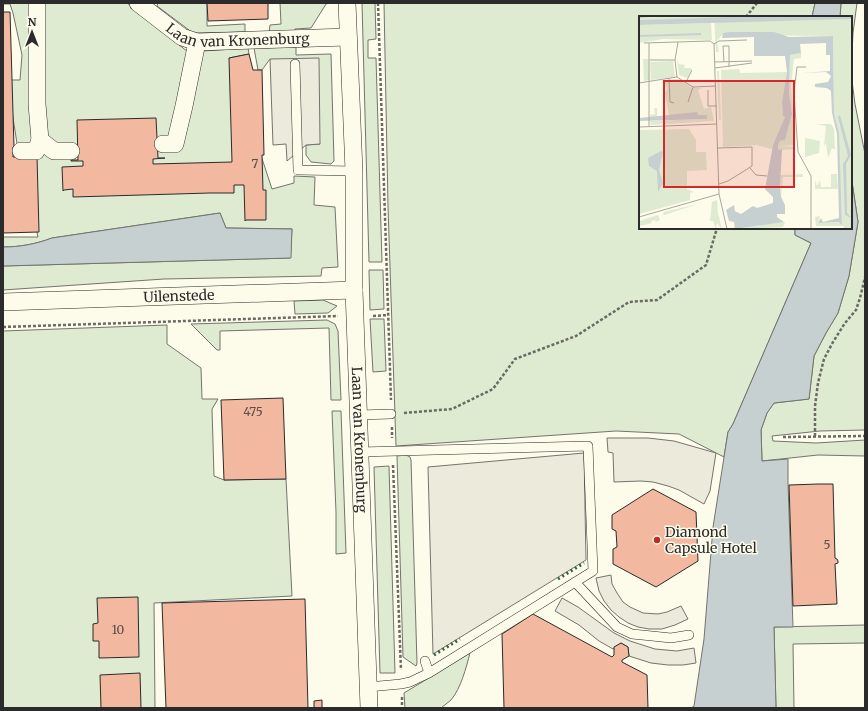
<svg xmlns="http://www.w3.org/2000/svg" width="868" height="711" font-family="Merriweather,serif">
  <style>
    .green { fill: #deebd1; stroke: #74746e }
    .parking { fill: #eceadb; stroke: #74746e }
    .water { fill: #c7d0d0; stroke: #74746e }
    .building { fill: #f2b8a0; stroke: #2b2b2b }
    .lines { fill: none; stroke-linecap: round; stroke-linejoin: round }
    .lane-casing { stroke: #2b2b2b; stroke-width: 10 }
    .street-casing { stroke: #2b2b2b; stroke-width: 18 }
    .path { stroke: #6a6964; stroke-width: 2.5; stroke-dasharray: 3 2; stroke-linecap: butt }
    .lane { stroke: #fdfbea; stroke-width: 9 }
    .street { stroke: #fdfbea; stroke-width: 17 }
    .hedge { stroke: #34623c; stroke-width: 3; stroke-dasharray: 2 3; stroke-linecap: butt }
    .poi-dot { fill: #c62828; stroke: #fdfbea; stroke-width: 1.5 }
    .labels { text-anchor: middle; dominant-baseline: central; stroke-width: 3; stroke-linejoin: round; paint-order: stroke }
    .number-label { font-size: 12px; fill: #5d4e48 }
    .street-label { font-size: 14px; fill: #2b2b2b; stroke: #fdfbea }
    .poi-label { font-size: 14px; fill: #2b2b2b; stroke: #fdfbea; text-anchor: start }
    .inset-road { fill: none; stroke: #a9a89e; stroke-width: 1 }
    .view { fill: #d62828; fill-opacity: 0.15; stroke: #d62828; stroke-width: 2 }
    .inset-edge { fill: none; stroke: #2b2b2b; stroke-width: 2 }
  </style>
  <rect width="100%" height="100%" fill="#fdfbea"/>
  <!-- green -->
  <path class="green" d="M3,3H127L188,52L248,48L249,54L229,58L272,189L294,183V176L315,177L314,205L335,207L338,267L322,268L321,276L164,279L3,290V266L290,258L292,229L226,228L220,213L52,238C36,244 20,247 3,247V237H38L19,156L7,80H20L22,55L13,13L10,4H3Z
    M158,3H207V26L245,24V32L193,33L157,6Z
    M280,3H329L326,4L311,28L295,29V32L269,33L270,25L281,24Z
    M362,3H375L376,39L368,40V58H376L382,262H369Z
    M384,3H815L812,17H640V228H795V235L811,243L733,424L728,432L724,457L679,434L616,431L396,446L388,207Z
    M841,3H857L853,33L851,73L855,104L865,154V430L820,431L772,436L773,441L816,443L865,440V456L818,455L762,461L761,430L767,413L774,403L809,399L814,356L826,333L838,313L849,276L858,222L851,175V17H840Z
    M296,47V55L331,54L334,161L331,164L311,162L306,155V145L320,144L270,59L262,70H258L254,48Z
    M369,270H383L384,309L370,310Z
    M323,300L337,306L328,313L295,314L294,301Z
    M370,319H384L386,371L373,372Z
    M327,320L335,324L338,331L341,400H331L329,328L220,331V350H217L191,324Z
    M167,325V344L201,368L202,399H218L212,409L214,476L224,480L286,479L292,596L154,603L155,708H3V331Z
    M332,411H341L346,553L336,554V512Z
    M406,455L410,457L411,460L417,663L416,666L403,657L397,456Z
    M389,466L395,673H380L374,467Z
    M865,625V643L793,644L794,708H776L774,627Z
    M470,653C466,668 461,688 451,700C448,703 444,705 441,708H405L404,693Z"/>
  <!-- parking -->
  <path class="parking" d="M319,58L320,144L306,145L287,161L286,144L273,145L270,59Z
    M607,438H648L674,441L716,453L710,491L704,504L679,490L668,486L653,482L641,481L614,482L613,453L608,452Z
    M584,453L586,560L433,654L428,467Z
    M611,575L612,584L617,593L623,602L630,607L643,613L658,614L667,612L681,606L688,619L675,625L662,629H649L638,627L628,623L619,617L611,610L604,601L599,591L596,578Z
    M562,598L578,607L614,633L630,641L655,649L677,651L694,648L696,663L683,665H668L651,663L629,656L628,647L621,643L613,649L599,641L579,625L555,611Z"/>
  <!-- water -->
  <path class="water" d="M815,3H841L840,17H812Z
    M851,175L858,222L849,276L838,313L826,333L814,356L809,399L774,403L767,413L761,430L762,461L788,459V483L793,627H774L776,708H691L694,706L704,639L713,527L728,432L733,424L811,243L795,235V228H851Z
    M220,213L226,228L292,229L291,258L3,266V247C20,247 36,244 52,238Z"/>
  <!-- building -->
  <path class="building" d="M207,3H268V19L208,21Z
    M3,12H10L14,147H13V157L37,156L39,232L3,233Z
    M249,54L253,70H262L264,155H262L263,190H266V220H246L245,221L244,185H234V193H210L73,197V189L64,190L63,191L62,167L83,166V161H71V160H78L77,120L156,118L158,158H165L153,159V164L232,162L229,58Z
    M283,398L286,479L224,480L221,400Z
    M818,484H833L835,558L837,559L838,561V563L835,564L837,604L793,606L789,485Z
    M653,489L696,512L698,561L656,587L613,564V549L617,547L616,531L612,529V515Z
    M138,597L139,657L99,658V641H93V624L98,623L97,598Z
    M305,599L308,708H166L162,603Z
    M533,614L612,657L614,655V647L621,643L628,647L629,656L622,660V662L647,675L648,708H504L502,634Z
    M140,673L141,708H101L100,675Z
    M322,700V708H314V701Z"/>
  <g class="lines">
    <defs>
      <path id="lane" d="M295,64L298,170L354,171
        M359,415L391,414
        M360,452L588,446L593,571L429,673L410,682L401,684L368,687
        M575,582L617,627L632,634L652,636L671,638L689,635
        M425,661L429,673"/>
      <g id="street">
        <path d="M37,3V104L40,140L54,151H71"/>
        <path id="s1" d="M138,3L182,37L197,42L348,37"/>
        <path id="s2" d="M347,3L354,171V290L369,708"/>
        <path d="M163,144H175L184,106L197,42"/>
        <path d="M21,151H36L40,140"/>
        <path id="s3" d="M3,302L354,290"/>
      </g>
    </defs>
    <!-- lane casing -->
    <use href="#lane" class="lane-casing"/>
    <!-- street casing -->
    <use href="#street" class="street-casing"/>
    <!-- path -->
    <path class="path" d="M378,3L391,400
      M746,17L757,3
      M373,316L388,315
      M3,327L338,316
      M404,413L452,409L493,389L515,359L576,336L629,302L657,300L706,265L717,228
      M392,427V438
      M815,436V406L818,383L824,359L833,342L845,323L856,310L860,298L865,277
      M783,437L865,436
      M393,465L401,670
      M402,697V708"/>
    <!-- lane -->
    <use href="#lane" class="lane"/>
    <!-- street -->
    <use href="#street" class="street"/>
    <!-- hedge -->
    <path class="hedge" d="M558,579L584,563
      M434,655L460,639"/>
  </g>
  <!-- markers -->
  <circle class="poi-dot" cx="657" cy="540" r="4"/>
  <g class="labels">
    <!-- number labels -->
    <g class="number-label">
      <text x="255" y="163">7</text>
      <text x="253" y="411">475</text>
      <text x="827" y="544">5</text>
      <text x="118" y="629">10</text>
    </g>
    <!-- street labels -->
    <g class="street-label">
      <text stroke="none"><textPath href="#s1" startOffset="111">Laan van Kronenburg</textPath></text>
      <text stroke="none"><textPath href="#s3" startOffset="176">Uilenstede</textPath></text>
      <text stroke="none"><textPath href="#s2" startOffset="437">Laan van Kronenburg</textPath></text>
    </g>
    <!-- poi labels -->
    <g class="poi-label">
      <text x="665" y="532">Diamond<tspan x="665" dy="16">Capsule Hotel</tspan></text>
    </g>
  </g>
  <!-- overview -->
  <g transform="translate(639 16)">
    <rect width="213" height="213" fill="#fdfbea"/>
    <path d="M0,0H213V213H177H204L205,210H177L176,201L181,200L179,207L203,206L199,113L195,97L194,20L83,19L78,25L80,36H77L75,2L0,5ZM72,7L73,24L24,23L0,27V9ZM162,37V42L155,43L152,70L156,129L140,130L156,131V133L139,134V126L146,124L153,98L150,77L151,39ZM38,42L40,48L46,49L45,52H53L48,62L40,59ZM4,43H10L11,64L5,65ZM34,45L36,61L12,64L11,46ZM100,53L101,57L148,56L143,86L144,100L146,101L133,133L117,129L84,131L82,54ZM78,55H80L82,104H80ZM35,63H41L53,72H62L59,74L65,93L72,91L75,105L12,109L11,105L68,103L32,100L11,102V99L16,98L15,92H18V100H30L26,77L28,73L24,65ZM177,108H192L195,113L196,134L193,132L189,142L187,127L185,130L187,110ZM50,113L57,124V136H67L68,154L48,155V173L55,176L51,177V184L0,198V114ZM166,122L181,125L180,137L166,141ZM164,158V161H144L142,182L141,159ZM192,158H198L199,173H176V164L178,170L181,164L182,171H192ZM78,184L79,197L83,213L78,207L77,213L74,205H71L73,186ZM59,188L25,199L24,198L25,196ZM19,199L21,204L17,206L16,204L12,205L13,207L1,210L0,205ZM146,206L144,211L100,213L126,208Z" fill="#deebd1"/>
    <path d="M117,0H213V3L0,9V4ZM91,16H135L150,21L194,20L195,97L200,117L203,209L200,206L179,207L182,202L184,206L200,202L198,118L193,97L192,75L188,72L176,71V68L189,66L192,60L187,56L163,57L191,55V39H187V27L161,28L162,37L151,39L150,77L153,98L146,124L141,125L139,129V134L143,133L141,170L142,181L146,189V198H138V201L145,206L96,213L95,206L90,205L87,194L95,189L96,195L102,198L114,190L118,192L134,187V181L126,173L134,129L146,101L144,100L143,86L148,56L146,40H115V21L83,22L84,17ZM62,17V19L0,21V19ZM58,96L59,99H68V103L0,105V102ZM201,99L212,139L207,148L208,197L213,202L206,199L204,148L209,140L199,101ZM22,135L24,136L20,154L24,167L19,176L18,155L10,150L9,142Z" fill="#c7d0d0"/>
    <path class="inset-road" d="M0,1L22,0M5,27L71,25L75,28M75,28L80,178L88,213M75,28L80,25L108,24M11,44H36M76,46L113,45M85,46L84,30H90V51M167,51H158L155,77L159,136L172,160V213M76,52L113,47M38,61L54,71L77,70M38,61L36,44L39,26M30,62L31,86L35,87M47,66L53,54M0,67L38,61M69,74V90H78M49,86L54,71M10,110V27M0,111L78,108M79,132L113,131V150L89,165L80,168M111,152L117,159L128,160M0,201L80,178"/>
    <path class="view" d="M25,65H155V171H25Z"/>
    <rect width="213" height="213" class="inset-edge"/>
  </g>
  <!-- border -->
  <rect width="868" height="711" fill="none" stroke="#2b2b2b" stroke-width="8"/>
  <!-- north arrow -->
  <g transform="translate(32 32)" stroke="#fdfbea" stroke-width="3" paint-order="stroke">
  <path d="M0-3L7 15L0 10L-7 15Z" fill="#2b2b2b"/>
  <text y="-6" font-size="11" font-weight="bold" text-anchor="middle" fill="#2b2b2b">N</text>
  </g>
</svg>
